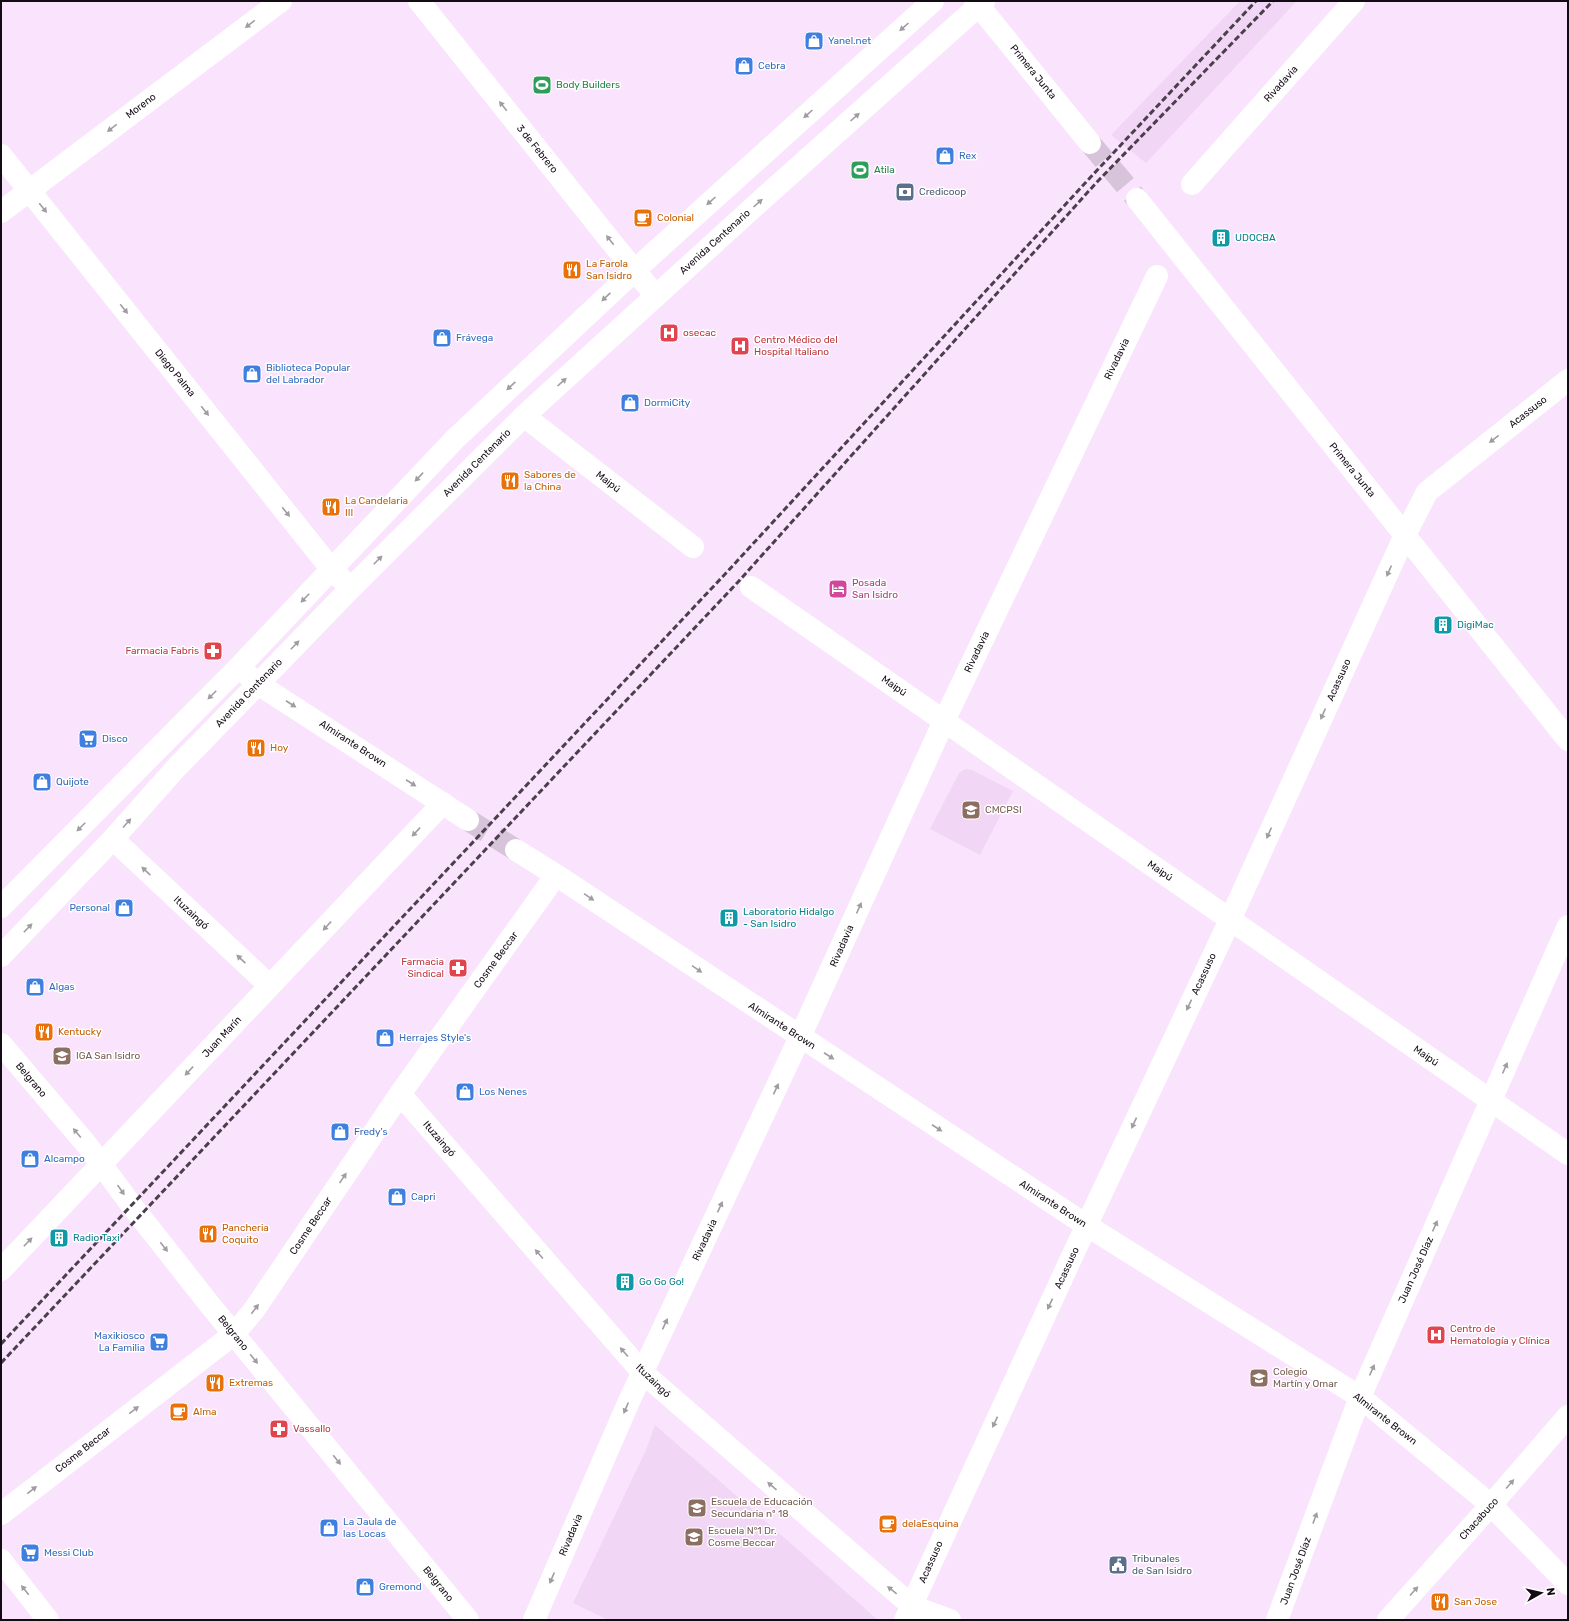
<svg xmlns="http://www.w3.org/2000/svg" width="1569" height="1621" font-family="Rubik,sans-serif">
  <style>
    .built { fill: #f1d7f5 }
    .lines { fill: none; stroke-linecap: round; stroke-linejoin: round }
    .minor-tunnel { stroke: #d7c3da; stroke-width: 22; stroke-dasharray: 22 11; stroke-linecap: butt }
    .minor { stroke: #fff; stroke-width: 22 }
    .major { stroke: #fff; stroke-width: 22 }
    .rail { stroke: #4a3f4b; stroke-width: 3; stroke-dasharray: 6 3; stroke-linecap: butt }
    .oneway { fill: #a09da1 }
    .labels { text-anchor: middle; dominant-baseline: central; stroke-width: 3; stroke-linejoin: round; paint-order: stroke }
    .shop-label { font-size: 10px; fill: #366cbe; stroke: #fff; text-anchor: start }
    .street-label { font-size: 10px; fill: #120b13; stroke: #fff }
    .leisure-label { font-size: 10px; fill: #27864d; stroke: #fff; text-anchor: start }
    .service-label { font-size: 10px; fill: #4e5e75; stroke: #fff; text-anchor: start }
    .food-label { font-size: 10px; fill: #c56008; stroke: #fff; text-anchor: start }
    .culture-label { font-size: 10px; fill: #0d838f; stroke: #fff; text-anchor: start }
    .health-label { font-size: 10px; fill: #be3a42; stroke: #fff; text-anchor: start }
    .hotel-label { font-size: 10px; fill: #b23c85; stroke: #fff; text-anchor: start }
    .education-label { font-size: 10px; fill: #785e54; stroke: #fff; text-anchor: start }
  </style>
  <rect width="100%" height="100%" fill="#fae4fd"/>
  <!-- built -->
  <path class="built" d="M1240,1H1297L1146,163L1111,135Z
    M965,769L972,770L1013,791L980,855L930,829L959,773Z
    M655,1425L730,1490L878,1620H608L573,1603L646,1450Z"/>
  <g class="lines">
    <!-- minor-tunnel -->
    <path class="minor-tunnel" d="M1090,143L1137,199
      M468,820L516,850"/>
    <!-- minor -->
    <path class="minor" d="M419,1L617,249L656,296
      M975,1L1090,143
      M1,155L332,570L351,588
      M1192,184L1354,1
      M1137,199L1568,740
      M1,212L281,1
      M524,416L693,547
      M751,587L1568,1154
      M239,667L258,684L468,820
      M113,839L270,986
      M516,850L556,875L1086,1225L1360,1397L1491,1505L1568,1584
      M1,1044L87,1145L132,1206L210,1305L468,1620
      M400,1094L643,1373L912,1606L950,1620
      M1,1270L443,803
      M1,1514L234,1334L254,1310L400,1094L556,875
      M1,1560L48,1620
      M534,1620L630,1399L800,1037L944,721L1157,276
      M905,1620L1075,1250L1230,920L1405,535L1427,492L1568,380
      M1277,1620L1360,1397L1568,926
      M1388,1620L1491,1505L1568,1416"/>
    <!-- major -->
    <path class="major" d="M1,907L239,667L455,439L646,260L933,1
      M1,956L113,839L176,768L258,684L351,588L524,416L767,195L984,1"/>
    <!-- rail -->
    <path class="rail" d="M1,1344L727,572L1087,181L1256,1
      M1,1363L738,582L1096,183L1273,1"/>
  </g>
  <!-- one-way arrows -->
  <defs><path id="oneway-solid" d="M-6-.8H1V-3.2L6.5 0L1 3.2V.8H-6Z"/></defs>
  <g class="oneway">
    <use href="#oneway-solid" transform="translate(250 24) rotate(143)"/>
    <use href="#oneway-solid" transform="translate(904 27) rotate(138)"/>
    <use href="#oneway-solid" transform="translate(503 106) rotate(-129)"/>
    <use href="#oneway-solid" transform="translate(808 114) rotate(138)"/>
    <use href="#oneway-solid" transform="translate(855 117) rotate(-42)"/>
    <use href="#oneway-solid" transform="translate(112 128) rotate(143)"/>
    <use href="#oneway-solid" transform="translate(711 201) rotate(138)"/>
    <use href="#oneway-solid" transform="translate(758 203) rotate(-42)"/>
    <use href="#oneway-solid" transform="translate(43 208) rotate(51)"/>
    <use href="#oneway-solid" transform="translate(610 240) rotate(-128)"/>
    <use href="#oneway-solid" transform="translate(606 297) rotate(137)"/>
    <use href="#oneway-solid" transform="translate(124 309) rotate(51)"/>
    <use href="#oneway-solid" transform="translate(562 382) rotate(-42)"/>
    <use href="#oneway-solid" transform="translate(511 386) rotate(137)"/>
    <use href="#oneway-solid" transform="translate(205 411) rotate(51)"/>
    <use href="#oneway-solid" transform="translate(1494 439) rotate(142)"/>
    <use href="#oneway-solid" transform="translate(419 477) rotate(133)"/>
    <use href="#oneway-solid" transform="translate(286 512) rotate(51)"/>
    <use href="#oneway-solid" transform="translate(378 560) rotate(-45)"/>
    <use href="#oneway-solid" transform="translate(1389 571) rotate(114)"/>
    <use href="#oneway-solid" transform="translate(305 598) rotate(134)"/>
    <use href="#oneway-solid" transform="translate(295 645) rotate(-46)"/>
    <use href="#oneway-solid" transform="translate(212 695) rotate(135)"/>
    <use href="#oneway-solid" transform="translate(291 704) rotate(33)"/>
    <use href="#oneway-solid" transform="translate(1323 714) rotate(114)"/>
    <use href="#oneway-solid" transform="translate(411 783) rotate(33)"/>
    <use href="#oneway-solid" transform="translate(127 823) rotate(-48)"/>
    <use href="#oneway-solid" transform="translate(81 827) rotate(135)"/>
    <use href="#oneway-solid" transform="translate(416 832) rotate(133)"/>
    <use href="#oneway-solid" transform="translate(1269 833) rotate(114)"/>
    <use href="#oneway-solid" transform="translate(146 871) rotate(-137)"/>
    <use href="#oneway-solid" transform="translate(589 897) rotate(34)"/>
    <use href="#oneway-solid" transform="translate(859 908) rotate(-66)"/>
    <use href="#oneway-solid" transform="translate(327 926) rotate(133)"/>
    <use href="#oneway-solid" transform="translate(28 928) rotate(-46)"/>
    <use href="#oneway-solid" transform="translate(241 959) rotate(-137)"/>
    <use href="#oneway-solid" transform="translate(697 969) rotate(34)"/>
    <use href="#oneway-solid" transform="translate(1189 1005) rotate(115)"/>
    <use href="#oneway-solid" transform="translate(829 1056) rotate(33)"/>
    <use href="#oneway-solid" transform="translate(1505 1068) rotate(-66)"/>
    <use href="#oneway-solid" transform="translate(189 1071) rotate(133)"/>
    <use href="#oneway-solid" transform="translate(776 1089) rotate(-65)"/>
    <use href="#oneway-solid" transform="translate(1134 1123) rotate(115)"/>
    <use href="#oneway-solid" transform="translate(937 1128) rotate(33)"/>
    <use href="#oneway-solid" transform="translate(77 1133) rotate(-130)"/>
    <use href="#oneway-solid" transform="translate(343 1178) rotate(-56)"/>
    <use href="#oneway-solid" transform="translate(121 1190) rotate(55)"/>
    <use href="#oneway-solid" transform="translate(720 1207) rotate(-65)"/>
    <use href="#oneway-solid" transform="translate(1435 1226) rotate(-66)"/>
    <use href="#oneway-solid" transform="translate(28 1242) rotate(-46)"/>
    <use href="#oneway-solid" transform="translate(164 1247) rotate(52)"/>
    <use href="#oneway-solid" transform="translate(539 1254) rotate(-131)"/>
    <use href="#oneway-solid" transform="translate(1050 1304) rotate(115)"/>
    <use href="#oneway-solid" transform="translate(255 1309) rotate(-53)"/>
    <use href="#oneway-solid" transform="translate(665 1324) rotate(-65)"/>
    <use href="#oneway-solid" transform="translate(624 1352) rotate(-131)"/>
    <use href="#oneway-solid" transform="translate(254 1359) rotate(51)"/>
    <use href="#oneway-solid" transform="translate(1372 1370) rotate(-66)"/>
    <use href="#oneway-solid" transform="translate(626 1408) rotate(113)"/>
    <use href="#oneway-solid" transform="translate(134 1410) rotate(-38)"/>
    <use href="#oneway-solid" transform="translate(995 1422) rotate(115)"/>
    <use href="#oneway-solid" transform="translate(337 1460) rotate(51)"/>
    <use href="#oneway-solid" transform="translate(1510 1484) rotate(-49)"/>
    <use href="#oneway-solid" transform="translate(772 1486) rotate(-139)"/>
    <use href="#oneway-solid" transform="translate(32 1490) rotate(-38)"/>
    <use href="#oneway-solid" transform="translate(1315 1518) rotate(-70)"/>
    <use href="#oneway-solid" transform="translate(552 1578) rotate(113)"/>
    <use href="#oneway-solid" transform="translate(25 1590) rotate(-128)"/>
    <use href="#oneway-solid" transform="translate(892 1590) rotate(-141)"/>
    <use href="#oneway-solid" transform="translate(1414 1591) rotate(-48)"/>
  </g>
  <!-- icons -->
  <defs>
    <symbol id="shop-square" viewBox="-11 -11 22 22"><rect x="-9" y="-9" width="18" height="18" rx="4" fill="#3f7fe0" stroke="#fff"/><path d="M-5-2.5h2.3a2.7 3.5 0 0 1 5.4 0H5L5.5 6h-11ZM-1.5-2.5h3a1.5 2.3 0 0 0-3 0Z" fill="#fff"/></symbol>
    <symbol id="stadium-square" viewBox="-11 -11 22 22"><rect x="-9" y="-9" width="18" height="18" rx="4" fill="#2e9e5b" stroke="#fff"/><path d="M0-5a6.5 5 0 1 0 0 10a6.5 5 0 1 0 0-10ZM-3.5-1.8h7v3.6h-7Z" fill="#fff"/></symbol>
    <symbol id="bank-square" viewBox="-11 -11 22 22"><rect x="-9" y="-9" width="18" height="18" rx="4" fill="#5c6f8a" stroke="#fff"/><path d="M-6-4H6V4H-6ZM0-2.3a2.3 2.3 0 1 0 0 4.6a2.3 2.3 0 1 0 0-4.6Z" fill="#fff"/></symbol>
    <symbol id="cafe-square" viewBox="-11 -11 22 22"><rect x="-9" y="-9" width="18" height="18" rx="4" fill="#e8710a" stroke="#fff"/><path d="M-5.5-4.5H6V0H3Q3 3.5 0 3.5H-2.5Q-5.5 3.5-5.5 0ZM3-3.2v2h1.7v-2ZM-6 4.5H4V6H-6Z" fill="#fff"/></symbol>
    <symbol id="building-square" viewBox="-11 -11 22 22"><rect x="-9" y="-9" width="18" height="18" rx="4" fill="#0f9aa8" stroke="#fff"/><path d="M-4-6H4V6H1V3H-1V6H-4ZM-2.5-4.3h1.7v1.8h-1.7ZM.8-4.3h1.7v1.8H.8ZM-2.5-1h1.7V.8h-1.7ZM.8-1h1.7V.8H.8Z" fill="#fff"/></symbol>
    <symbol id="restaurant-square" viewBox="-11 -11 22 22"><rect x="-9" y="-9" width="18" height="18" rx="4" fill="#e8710a" stroke="#fff"/><path d="M-5-6h1v4h1v-4h1v4h1v-4h1v5L-1.5 .5V6h-2V.5L-5-1ZM5-6V6H3V1.5H1.5Q1.5-4 5-6Z" fill="#fff"/></symbol>
    <symbol id="hospital-square" viewBox="-11 -11 22 22"><rect x="-9" y="-9" width="18" height="18" rx="4" fill="#e0444e" stroke="#fff"/><path d="M-5-5h3v3.5h4V-5h3V5h-3V1.5h-4V5h-3Z" fill="#fff"/></symbol>
    <symbol id="hotel-square" viewBox="-11 -11 22 22"><rect x="-9" y="-9" width="18" height="18" rx="4" fill="#d1479c" stroke="#fff"/><path d="M-6-4.5h1.5V1H6V5H4.5V3h-9V5H-6ZM-4 0a1.8 1.8 0 1 1 3.6 0ZM.5 0V-2.5h3Q6-2.5 6 0Z" fill="#fff"/></symbol>
    <symbol id="pharmacy-square" viewBox="-11 -11 22 22"><rect x="-9" y="-9" width="18" height="18" rx="4" fill="#e0444e" stroke="#fff"/><path d="M-2-6h4v4h4v4h-4v4h-4v-4h-4v-4h4Z" fill="#fff"/></symbol>
    <symbol id="supermarket-square" viewBox="-11 -11 22 22"><rect x="-9" y="-9" width="18" height="18" rx="4" fill="#3f7fe0" stroke="#fff"/><path d="M-6-5.5h2.5l.6 2H6L4.5 2H-2.5L-4.4-4H-6ZM-1.5 3.2a1.3 1.3 0 1 0 .1 0ZM3 3.2a1.3 1.3 0 1 0 .1 0Z" fill="#fff"/></symbol>
    <symbol id="university-square" viewBox="-11 -11 22 22"><rect x="-9" y="-9" width="18" height="18" rx="4" fill="#8d6e63" stroke="#fff"/><path d="M0-5L7-2L0 1L-7-2ZM-4 1L0 2.5L4 1V4Q0 6-4 4Z" fill="#fff"/></symbol>
    <symbol id="school-square" viewBox="-11 -11 22 22"><rect x="-9" y="-9" width="18" height="18" rx="4" fill="#8d6e63" stroke="#fff"/><path d="M0-5L7-2L0 1L-7-2ZM-4 1L0 2.5L4 1V4Q0 6-4 4Z" fill="#fff"/></symbol>
    <symbol id="civic-square" viewBox="-11 -11 22 22"><rect x="-9" y="-9" width="18" height="18" rx="4" fill="#5c6f8a" stroke="#fff"/><path d="M-.6-6.5H3V-4.5H.6V-3L4-1V1h2V6H-6V1h2V-1L-.6-3ZM-1.2 2.5V6h2.4V2.5Z" fill="#fff"/></symbol>
  </defs>
  <g fill-rule="evenodd">
    <use href="#shop-square" x="803" y="30" width="22" height="22"/>
    <use href="#shop-square" x="733" y="55" width="22" height="22"/>
    <use href="#stadium-square" x="531" y="74" width="22" height="22"/>
    <use href="#shop-square" x="934" y="145" width="22" height="22"/>
    <use href="#stadium-square" x="849" y="159" width="22" height="22"/>
    <use href="#bank-square" x="894" y="181" width="22" height="22"/>
    <use href="#cafe-square" x="632" y="207" width="22" height="22"/>
    <use href="#building-square" x="1210" y="227" width="22" height="22"/>
    <use href="#restaurant-square" x="561" y="259" width="22" height="22"/>
    <use href="#hospital-square" x="658" y="322" width="22" height="22"/>
    <use href="#shop-square" x="431" y="327" width="22" height="22"/>
    <use href="#hospital-square" x="729" y="335" width="22" height="22"/>
    <use href="#shop-square" x="241" y="363" width="22" height="22"/>
    <use href="#shop-square" x="619" y="392" width="22" height="22"/>
    <use href="#restaurant-square" x="499" y="470" width="22" height="22"/>
    <use href="#restaurant-square" x="320" y="496" width="22" height="22"/>
    <use href="#hotel-square" x="827" y="578" width="22" height="22"/>
    <use href="#building-square" x="1432" y="614" width="22" height="22"/>
    <use href="#pharmacy-square" x="202" y="640" width="22" height="22"/>
    <use href="#supermarket-square" x="77" y="728" width="22" height="22"/>
    <use href="#restaurant-square" x="245" y="737" width="22" height="22"/>
    <use href="#shop-square" x="31" y="771" width="22" height="22"/>
    <use href="#university-square" x="960" y="799" width="22" height="22"/>
    <use href="#shop-square" x="113" y="897" width="22" height="22"/>
    <use href="#building-square" x="718" y="907" width="22" height="22"/>
    <use href="#pharmacy-square" x="447" y="957" width="22" height="22"/>
    <use href="#shop-square" x="24" y="976" width="22" height="22"/>
    <use href="#restaurant-square" x="33" y="1021" width="22" height="22"/>
    <use href="#shop-square" x="374" y="1027" width="22" height="22"/>
    <use href="#university-square" x="51" y="1045" width="22" height="22"/>
    <use href="#shop-square" x="454" y="1081" width="22" height="22"/>
    <use href="#shop-square" x="329" y="1121" width="22" height="22"/>
    <use href="#shop-square" x="19" y="1148" width="22" height="22"/>
    <use href="#shop-square" x="386" y="1186" width="22" height="22"/>
    <use href="#restaurant-square" x="197" y="1223" width="22" height="22"/>
    <use href="#building-square" x="48" y="1227" width="22" height="22"/>
    <use href="#building-square" x="614" y="1271" width="22" height="22"/>
    <use href="#hospital-square" x="1425" y="1324" width="22" height="22"/>
    <use href="#supermarket-square" x="148" y="1331" width="22" height="22"/>
    <use href="#school-square" x="1248" y="1367" width="22" height="22"/>
    <use href="#restaurant-square" x="204" y="1372" width="22" height="22"/>
    <use href="#cafe-square" x="168" y="1401" width="22" height="22"/>
    <use href="#pharmacy-square" x="268" y="1418" width="22" height="22"/>
    <use href="#school-square" x="686" y="1497" width="22" height="22"/>
    <use href="#cafe-square" x="877" y="1513" width="22" height="22"/>
    <use href="#shop-square" x="318" y="1517" width="22" height="22"/>
    <use href="#school-square" x="683" y="1526" width="22" height="22"/>
    <use href="#supermarket-square" x="19" y="1542" width="22" height="22"/>
    <use href="#civic-square" x="1107" y="1554" width="22" height="22"/>
    <use href="#shop-square" x="354" y="1576" width="22" height="22"/>
    <use href="#restaurant-square" x="1429" y="1591" width="22" height="22"/>
  </g>
  <g class="labels">
    <!-- shop labels -->
    <g class="shop-label">
      <text x="828" y="41">Yanel.net</text>
      <text x="758" y="66">Cebra</text>
      <text x="959" y="156">Rex</text>
      <text x="456" y="338">Frávega</text>
      <text x="266" y="368">Biblioteca Popular<tspan x="266" dy="12">del Labrador</tspan></text>
      <text x="644" y="403">DormiCity</text>
      <text x="102" y="739">Disco</text>
      <text x="56" y="782">Quijote</text>
      <text x="110" y="908" text-anchor="end">Personal</text>
      <text x="49" y="987">Algas</text>
      <text x="399" y="1038">Herrajes Style's</text>
      <text x="479" y="1092">Los Nenes</text>
      <text x="354" y="1132">Fredy's</text>
      <text x="44" y="1159">Alcampo</text>
      <text x="411" y="1197">Capri</text>
      <text x="145" y="1336" text-anchor="end">Maxikiosco<tspan x="145" dy="12">La Familia</tspan></text>
      <text x="343" y="1522">La Jaula de<tspan x="343" dy="12">las Locas</tspan></text>
      <text x="44" y="1553">Messi Club</text>
      <text x="379" y="1587">Gremond</text>
    </g>
    <!-- street labels -->
    <g class="street-label">
      <text transform="translate(1033 72) rotate(51)">Primera Junta</text>
      <text transform="translate(1281 84) rotate(-48)">Rivadavia</text>
      <text transform="translate(141 106) rotate(-37)">Moreno</text>
      <text transform="translate(537 149) rotate(51)">3 de Febrero</text>
      <text transform="translate(715 242) rotate(-42)">Avenida Centenario</text>
      <text transform="translate(1117 359) rotate(-64)">Rivadavia</text>
      <text transform="translate(175 373) rotate(51)">Diego Palma</text>
      <text transform="translate(1528 412) rotate(-38)">Acassuso</text>
      <text transform="translate(477 463) rotate(-45)">Avenida Centenario</text>
      <text transform="translate(1352 470) rotate(51)">Primera Junta</text>
      <text transform="translate(608 482) rotate(38)">Maipú</text>
      <text transform="translate(977 652) rotate(-64)">Rivadavia</text>
      <text transform="translate(1339 680) rotate(-66)">Acassuso</text>
      <text transform="translate(894 686) rotate(35)">Maipú</text>
      <text transform="translate(249 693) rotate(-46)">Avenida Centenario</text>
      <text transform="translate(353 744) rotate(33)">Almirante Brown</text>
      <text transform="translate(1160 871) rotate(35)">Maipú</text>
      <text transform="translate(191 913) rotate(43)">Ituzaingó</text>
      <text transform="translate(842 946) rotate(-66)">Rivadavia</text>
      <text transform="translate(496 960) rotate(-54)">Cosme Beccar</text>
      <text transform="translate(1204 974) rotate(-65)">Acassuso</text>
      <text transform="translate(782 1026) rotate(33)">Almirante Brown</text>
      <text transform="translate(222 1037) rotate(-47)">Juan Marín</text>
      <text transform="translate(1426 1056) rotate(35)">Maipú</text>
      <text transform="translate(31 1080) rotate(50)">Belgrano</text>
      <text transform="translate(439 1139) rotate(49)">Ituzaingó</text>
      <text transform="translate(1053 1204) rotate(33)">Almirante Brown</text>
      <text transform="translate(311 1226) rotate(-56)">Cosme Beccar</text>
      <text transform="translate(705 1240) rotate(-65)">Rivadavia</text>
      <text transform="translate(1067 1268) rotate(-65)">Acassuso</text>
      <text transform="translate(1416 1270) rotate(-66)">Juan José Díaz</text>
      <text transform="translate(233 1333) rotate(51)">Belgrano</text>
      <text transform="translate(653 1381) rotate(44)">Ituzaingó</text>
      <text transform="translate(1385 1419) rotate(38)">Almirante Brown</text>
      <text transform="translate(83 1450) rotate(-38)">Cosme Beccar</text>
      <text transform="translate(1479 1519) rotate(-48)">Chacabuco</text>
      <text transform="translate(571 1535) rotate(-67)">Rivadavia</text>
      <text transform="translate(931 1562) rotate(-66)">Acassuso</text>
      <text transform="translate(1296 1571) rotate(-70)">Juan José Díaz</text>
      <text transform="translate(438 1584) rotate(51)">Belgrano</text>
    </g>
    <!-- leisure labels -->
    <g class="leisure-label">
      <text x="556" y="85">Body Builders</text>
      <text x="874" y="170">Atila</text>
    </g>
    <!-- service labels -->
    <g class="service-label">
      <text x="919" y="192">Credicoop</text>
      <text x="1132" y="1559">Tribunales<tspan x="1132" dy="12">de San Isidro</tspan></text>
    </g>
    <!-- food labels -->
    <g class="food-label">
      <text x="657" y="218">Colonial</text>
      <text x="586" y="264">La Farola<tspan x="586" dy="12">San Isidro</tspan></text>
      <text x="524" y="475">Sabores de<tspan x="524" dy="12">la China</tspan></text>
      <text x="345" y="501">La Candelaria<tspan x="345" dy="12">III</tspan></text>
      <text x="270" y="748">Hoy</text>
      <text x="58" y="1032">Kentucky</text>
      <text x="222" y="1228">Pancheria<tspan x="222" dy="12">Coquito</tspan></text>
      <text x="229" y="1383">Extremas</text>
      <text x="193" y="1412">Alma</text>
      <text x="902" y="1524">delaEsquina</text>
      <text x="1454" y="1602">San Jose</text>
    </g>
    <!-- culture labels -->
    <g class="culture-label">
      <text x="1235" y="238">UDOCBA</text>
      <text x="1457" y="625">DigiMac</text>
      <text x="743" y="912">Laboratorio Hidalgo<tspan x="743" dy="12">- San Isidro</tspan></text>
      <text x="73" y="1238">Radio Taxi</text>
      <text x="639" y="1282">Go Go Go!</text>
    </g>
    <!-- health labels -->
    <g class="health-label">
      <text x="683" y="333">osecac</text>
      <text x="754" y="340">Centro Médico del<tspan x="754" dy="12">Hospital Italiano</tspan></text>
      <text x="199" y="651" text-anchor="end">Farmacia Fabris</text>
      <text x="444" y="962" text-anchor="end">Farmacia<tspan x="444" dy="12">Sindical</tspan></text>
      <text x="1450" y="1329">Centro de<tspan x="1450" dy="12">Hematología y Clínica</tspan></text>
      <text x="293" y="1429">Vassallo</text>
    </g>
    <!-- hotel labels -->
    <g class="hotel-label">
      <text x="852" y="583">Posada<tspan x="852" dy="12">San Isidro</tspan></text>
    </g>
    <!-- education labels -->
    <g class="education-label">
      <text x="985" y="810">CMCPSI</text>
      <text x="76" y="1056">IGA San Isidro</text>
      <text x="1273" y="1372">Colegio<tspan x="1273" dy="12">Martín y Omar</tspan></text>
      <text x="711" y="1502">Escuela de Educación<tspan x="711" dy="12">Secundaria nº 18</tspan></text>
      <text x="708" y="1531">Escuela Nº1 Dr.<tspan x="708" dy="12">Cosme Beccar</tspan></text>
    </g>
  </g>
  <!-- border -->
  <rect width="1569" height="1621" fill="none" stroke="#120b13" stroke-width="4"/>
  <!-- north arrow -->
  <g transform="translate(1541 1593) rotate(82)" stroke="#ffffff" stroke-width="3" paint-order="stroke">
  <path d="M0-3L7 15L0 10L-7 15Z" fill="#120b13"/>
  <text y="-6" font-size="11" font-weight="bold" text-anchor="middle" fill="#120b13">N</text>
  </g>
</svg>
